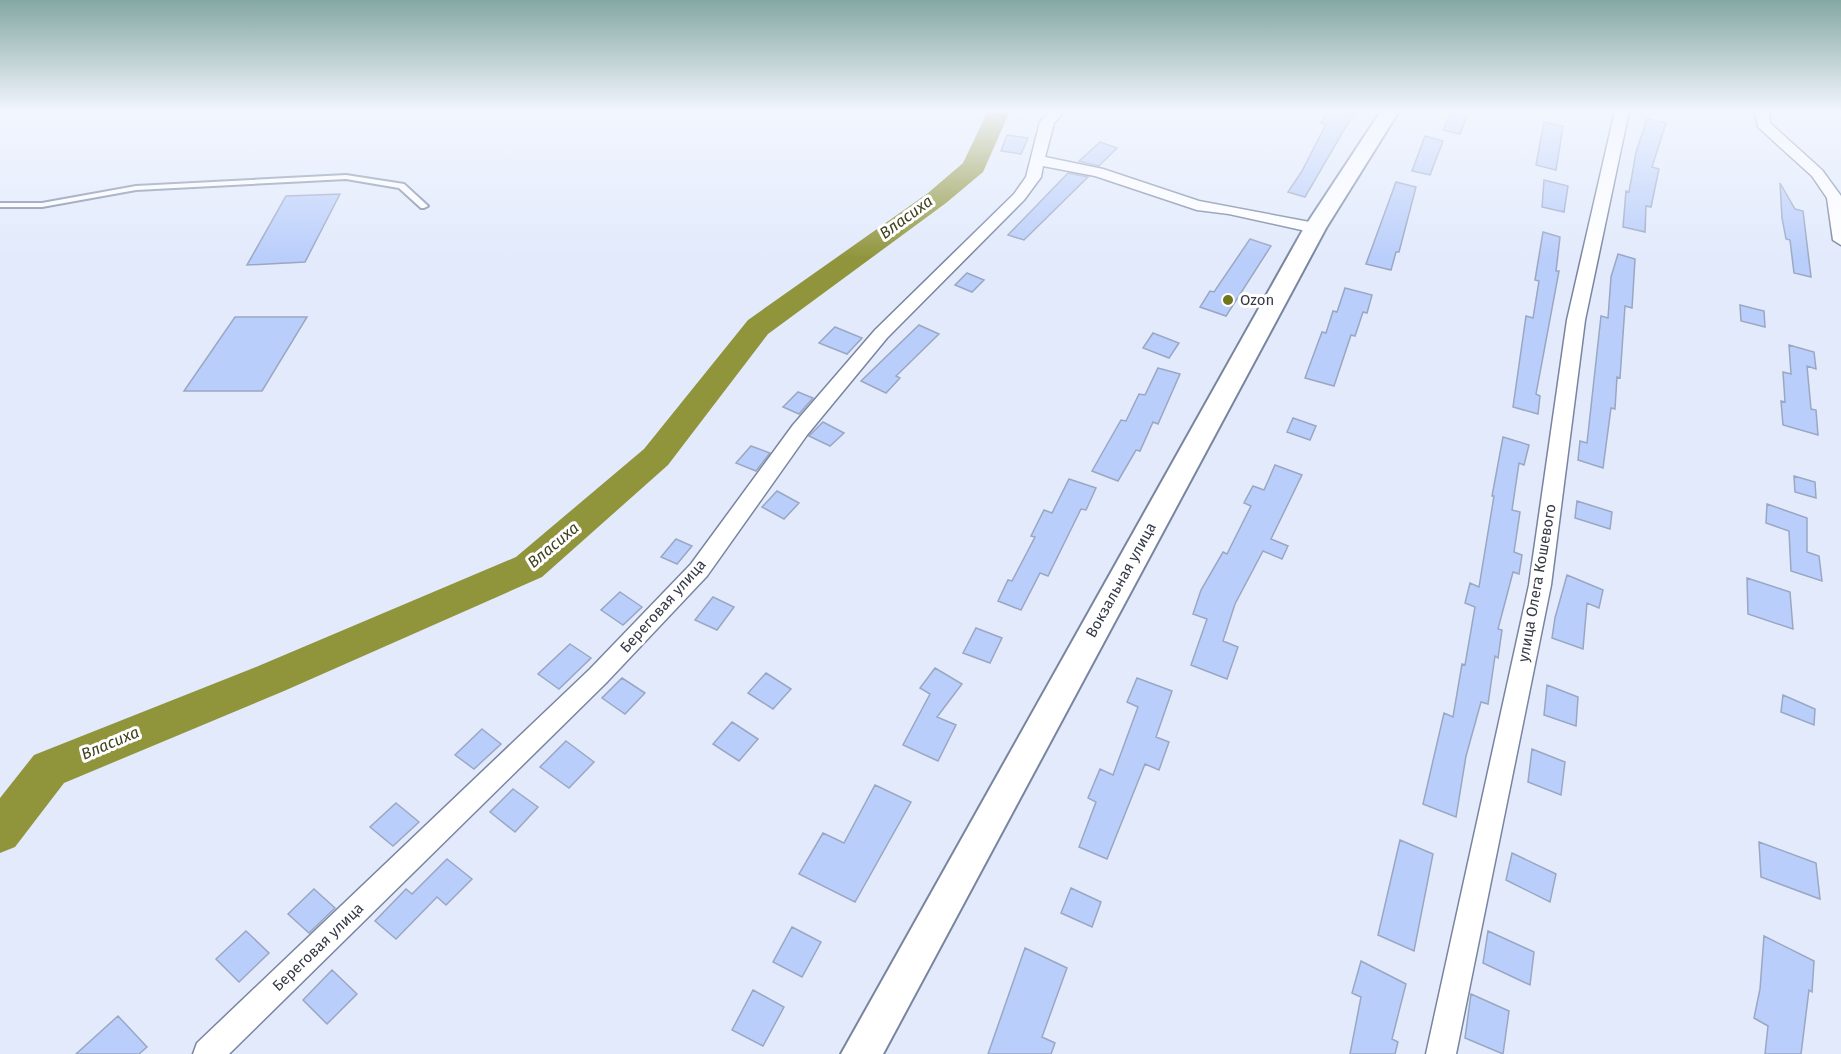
<svg xmlns="http://www.w3.org/2000/svg" width="1841" height="1054" font-family="'Fira Sans',sans-serif">
  <style>
    .lines { fill: none; stroke-linecap: round; stroke-linejoin: round }
    .river { fill: #90953c; fill-rule: evenodd }
    .building { fill: #bacefb; stroke: #9aa7c3; stroke-width: 1.5 }
    .lane-casing { stroke: #7985a0; stroke-width: 4 }
    .street-casing { stroke: #7985a0; stroke-width: 3 }
    .secondary-casing { stroke: #7985a0; stroke-width: 4 }
    .lane { fill: #fff; fill-rule: evenodd }
    .street { fill: #fff; fill-rule: evenodd }
    .secondary { fill: #fff; fill-rule: evenodd }
    .poi-dot { fill: #71751c; stroke: #fff; stroke-width: 2 }
    .labels { text-anchor: middle; dominant-baseline: central; stroke-width: 6; stroke-linejoin: round; paint-order: stroke }
    .poi-label { font-size: 15px; fill: #353a46; stroke: #fff; text-anchor: start }
    .street-label { font-size: 15px; fill: #353a46; stroke: #fff }
    .water-label { font-size: 16px; font-style: italic; fill: #40421d; stroke: #fff }
  </style>
  <rect width="100%" height="100%" fill="#e2eafc"/>
  <g class="lines">
    <!-- river -->
    <path class="river" d="M988,111H1010L983,172L946,203L768,334L668,465L542,577L284,691L64,783L15,847L0,853V798L34,755L256,667L516,557L644,449L748,320L928,193L963,163Z"/>
  </g>
  <!-- building -->
  <path class="building" d="M1327,111H1355L1305,197L1288,192L1302,171L1326,124L1321,123Z
    M1452,111H1469L1460,134L1443,130Z
    M1647,119L1666,123L1652,167L1659,169L1651,207L1646,206L1645,232L1623,227L1626,191L1629,192L1636,152Z
    M1544,122L1563,126L1556,170L1536,165Z
    M1007,135L1028,138L1021,154L1001,151Z
    M1425,136L1443,141L1430,175L1412,171Z
    M1100,142L1117,148L1099,166L1079,161Z
    M1068,173L1088,177L1024,240L1008,235Z
    M1544,180L1568,186L1564,212L1542,207Z
    M1396,182L1416,187L1399,252H1396L1391,270L1366,264Z
    M1780,183L1795,209L1803,211L1811,277L1794,273L1790,240L1786,239L1782,218Z
    M340,194L305,262L247,265L286,196Z
    M1543,232L1560,237L1556,271H1559L1536,394L1540,396L1538,414L1513,407L1526,316L1533,318L1539,281L1535,280Z
    M1250,239L1271,246L1226,316L1200,307L1210,291L1214,292Z
    M1618,254L1635,259L1632,308L1625,306L1620,378L1617,377L1615,409L1611,408L1603,468L1578,460L1580,441L1587,443L1601,316L1608,318L1611,277Z
    M967,273L984,280L972,292L955,285Z
    M1345,288L1372,295L1367,313L1363,312L1355,336L1351,335L1334,386L1305,378L1322,332L1326,333L1333,311L1337,312Z
    M1740,305L1764,311L1765,327L1741,321Z
    M235,317H307L262,391H184Z
    M919,325L939,334L896,376L900,378L886,393L861,381Z
    M835,327L862,338L847,354L819,343Z
    M1153,333L1179,343L1169,358L1143,348Z
    M1789,345L1814,352L1816,369L1807,366L1811,409L1816,410L1818,435L1783,425L1781,401L1785,402L1783,372L1791,374Z
    M1158,368L1180,374L1158,424L1153,422L1140,451L1136,450L1118,481L1092,471L1121,420L1126,421L1139,394L1145,395Z
    M798,392L813,398L799,414L783,407Z
    M1293,418L1316,426L1310,440L1287,432Z
    M823,422L844,433L830,446L809,436Z
    M1503,437L1529,445L1524,465L1519,463L1512,510L1520,512L1514,552L1522,555L1519,574L1513,572L1498,629L1502,630L1498,658L1495,656L1488,704L1481,702L1466,756L1456,817L1423,804L1444,713L1453,717L1462,664L1465,665L1475,607L1465,603L1470,583L1479,587L1494,496H1492Z
    M751,446L770,453L756,471L736,463Z
    M1275,465L1302,475L1271,539L1288,546L1282,559L1263,551L1235,604L1223,641L1238,647L1227,679L1191,665L1207,619L1193,614L1201,590L1223,552L1227,554L1251,506L1244,503L1253,486L1264,490Z
    M1794,476L1815,482L1816,498L1795,492Z
    M1069,479L1096,488L1086,510L1081,509L1048,576L1040,573L1021,610L998,601L1008,580L1012,581L1035,537L1031,536L1044,510L1052,513Z
    M777,491L799,503L784,519L762,507Z
    M1577,501L1612,512L1610,529L1575,518Z
    M1767,504L1807,518V552L1819,556L1822,581L1791,571L1789,531L1766,523Z
    M676,539L692,546L677,564L661,557Z
    M1567,575L1603,590L1599,608L1587,603L1583,649L1552,638L1555,618Z
    M1747,578L1790,592L1793,629L1748,614Z
    M620,592L642,607L623,625L601,610Z
    M713,597L734,607L717,630L695,620Z
    M976,628L1002,638L990,663L963,653Z
    M570,644L591,658L559,689L538,674Z
    M935,668L962,684L937,717L956,725L938,761L903,745L930,694L920,688Z
    M766,673L791,689L773,709L748,693Z
    M622,678L645,693L625,714L602,698Z
    M1137,678L1172,691L1156,737L1169,742L1159,770L1145,764L1107,859L1079,847L1096,802L1088,798L1100,769L1113,775L1138,707L1127,702Z
    M1547,685L1578,697L1576,726L1544,715Z
    M1783,695L1815,709L1814,725L1781,712Z
    M732,722L758,739L739,761L713,744Z
    M482,729L501,744L474,769L455,755Z
    M566,741L594,762L569,788L540,767Z
    M1532,749L1565,762L1561,795L1528,782Z
    M875,785L911,802L855,902L799,874L823,833L844,843Z
    M513,789L538,807L515,832L490,812Z
    M396,803L419,822L393,846L370,827Z
    M1400,840L1433,854L1414,951L1378,935Z
    M1759,842L1816,863L1820,899L1761,877Z
    M1512,853L1556,874L1550,902L1506,880Z
    M447,859L472,879L446,905L437,897L396,939L375,921L406,889L412,894Z
    M1071,888L1101,902L1092,927L1061,913Z
    M314,889L335,908L309,933L288,914Z
    M792,927L821,942L802,977L773,962Z
    M246,931L269,953L239,982L216,959Z
    M1488,931L1534,952L1530,985L1483,963Z
    M1764,936L1814,961L1812,992L1809,990L1801,1054H1765L1768,1026L1754,1018L1760,989Z
    M1025,948L1067,968L1042,1037L1055,1043L1051,1054H988Z
    M1361,961L1406,984L1392,1039L1398,1042L1395,1054H1350L1361,997L1352,993Z
    M332,970L357,994L327,1024L303,1000Z
    M753,990L784,1007L763,1046L732,1030Z
    M1471,994L1509,1011L1503,1054L1465,1038Z
    M118,1016L147,1047L139,1054H76Z"/>
  <g class="lines">
    <defs>
      <path id="lane" d="M346,175L404,184L428,206L424,208H421L399,188L346,179L136,190L42,207H0V203H42L136,186Z"/>
      <path id="street" d="M1050,111H1064L1054,123L1045,157L1103,169L1199,201L1315,223L1323,228L1315,233L1229,214L1197,210L1095,176L1043,166L1041,177L1024,200L887,338L807,435L707,576L606,683L229,1054H193L197,1043L590,669L691,564L793,425L875,330L1014,194L1026,177L1040,122Z
        M1615,111H1629L1585,320L1551,585L1456,1054H1426L1529,585L1567,320Z
        M1755,111H1769L1770,123L1822,170L1841,196V245L1833,240L1827,198L1812,176L1758,127Z"/>
      <path id="secondary" d="M1381,111H1399L1326,228L883,1054H841L1304,228Z"/>
    </defs>
    <!-- lane casing -->
    <use href="#lane" class="lane-casing"/>
    <!-- street casing -->
    <use href="#street" class="street-casing"/>
    <!-- secondary casing -->
    <use href="#secondary" class="secondary-casing"/>
    <!-- lane -->
    <use href="#lane" class="lane"/>
    <!-- street -->
    <use href="#street" class="street"/>
    <!-- secondary -->
    <use href="#secondary" class="secondary"/>
  </g>
  <!-- sky -->
  <linearGradient id="sky" x2="0" y2="1"><stop stop-color="#85a8a3"/><stop offset="0.43" stop-color="#f2f6fe"/><stop offset="1" stop-color="#f2f6fe" stop-opacity="0"/></linearGradient>
  <rect width="1841" height="258" fill="url(#sky)"/>
  <!-- markers -->
  <circle class="poi-dot" cx="1228" cy="300" r="6"/>
  <g class="labels">
    <!-- poi labels -->
    <g class="poi-label">
      <text x="1240" y="300">Ozon</text>
    </g>
    <!-- street labels -->
    <g class="street-label">
      <text transform="translate(1121 580) rotate(-61)">Вокзальная улица</text>
      <text transform="translate(1537 583) rotate(-80)">улица Олега Кошевого</text>
      <text transform="translate(663 606) rotate(-48)">Береговая улица</text>
      <text transform="translate(318 947) rotate(-44)">Береговая улица</text>
    </g>
    <!-- water labels -->
    <g class="water-label">
      <text transform="translate(906 217) rotate(-36)">Власиха</text>
      <text transform="translate(553 545) rotate(-40)">Власиха</text>
      <text transform="translate(110 743) rotate(-23)">Власиха</text>
    </g>
  </g>
</svg>
